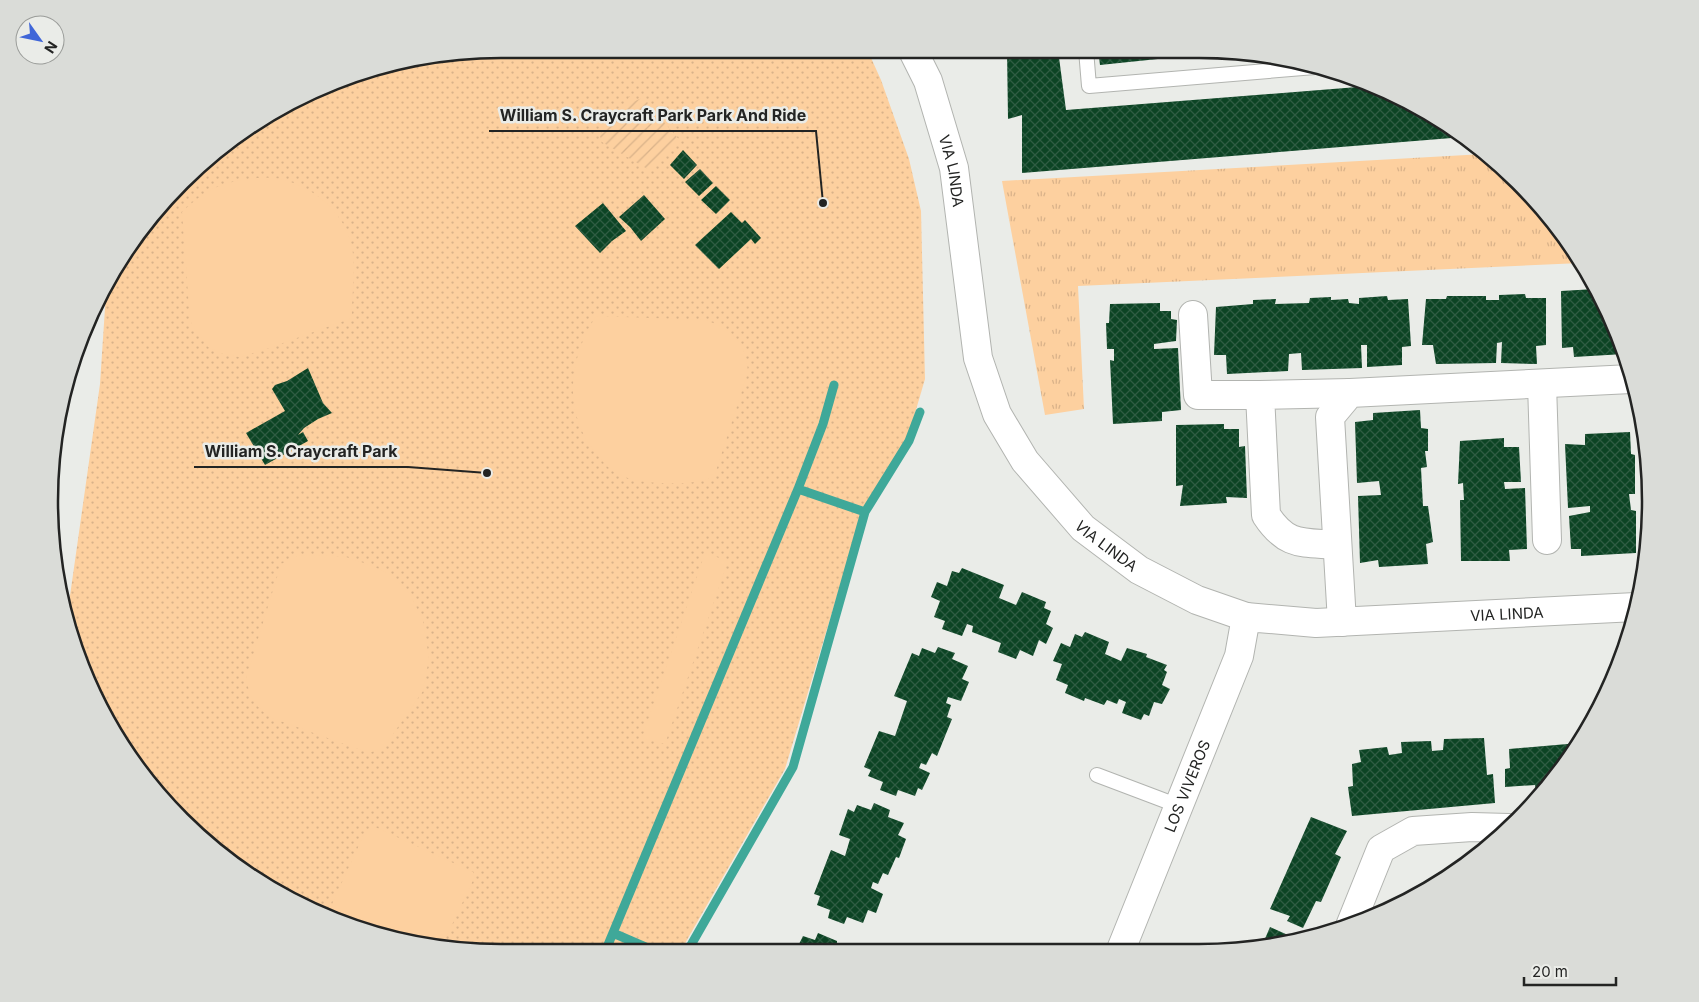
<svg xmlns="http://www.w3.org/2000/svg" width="1699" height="1002" font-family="Inter,sans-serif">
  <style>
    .grass { fill: url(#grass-tufts) }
    .park { fill: url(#park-dots) }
    .garden { fill: url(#garden-furrows) }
    .pitch { fill: #fdd09f }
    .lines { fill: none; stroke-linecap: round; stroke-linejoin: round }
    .stream { stroke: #3fa899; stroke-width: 9 }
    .building { fill: url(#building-cross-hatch) }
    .lane-casing { stroke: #b2b4b0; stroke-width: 16 }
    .street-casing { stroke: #b2b4b0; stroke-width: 30 }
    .secondary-casing { stroke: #b2b4b0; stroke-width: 30 }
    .lane { stroke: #fff; stroke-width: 14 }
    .street { stroke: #fff; stroke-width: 28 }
    .secondary { stroke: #fff; stroke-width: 28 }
    .labels { text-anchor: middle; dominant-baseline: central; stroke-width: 5; stroke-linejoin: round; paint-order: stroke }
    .street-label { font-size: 15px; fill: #232423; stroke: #eaece8 }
    .rim { fill: none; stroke: #232423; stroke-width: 2.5 }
    .leader { fill: none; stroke: #232423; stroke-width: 2 }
    .callout-dot { fill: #232423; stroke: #eaece8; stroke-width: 2 }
    .callout-label { font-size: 16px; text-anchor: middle; font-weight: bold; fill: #232423; stroke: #eaece8; stroke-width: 5; stroke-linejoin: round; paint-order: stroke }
  </style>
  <defs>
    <pattern id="grass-tufts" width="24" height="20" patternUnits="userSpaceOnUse" patternTransform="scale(1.25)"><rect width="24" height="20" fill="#fdd09f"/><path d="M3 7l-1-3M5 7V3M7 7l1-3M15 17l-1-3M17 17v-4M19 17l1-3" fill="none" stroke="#d9b289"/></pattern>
    <pattern id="park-dots" width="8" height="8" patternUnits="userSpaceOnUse" patternTransform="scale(1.25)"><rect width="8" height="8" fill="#fdd09f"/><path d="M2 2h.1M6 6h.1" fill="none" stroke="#d9b289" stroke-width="1.8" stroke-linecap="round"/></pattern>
    <pattern id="garden-furrows" width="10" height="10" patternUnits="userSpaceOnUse" patternTransform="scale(1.25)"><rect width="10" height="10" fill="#fdd09f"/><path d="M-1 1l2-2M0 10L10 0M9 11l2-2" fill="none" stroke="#d9b289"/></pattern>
    <pattern id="building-cross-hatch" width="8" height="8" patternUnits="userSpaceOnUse" patternTransform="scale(1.25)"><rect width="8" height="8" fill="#0c4424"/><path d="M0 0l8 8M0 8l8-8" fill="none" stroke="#2f5c43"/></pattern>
  </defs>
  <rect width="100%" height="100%" fill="#eaece8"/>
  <!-- grass -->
  <path class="grass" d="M1484,154L1518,181L1574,250L1581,263L1078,286L1084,409L1045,415L1002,181Z"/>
  <!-- park -->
  <path class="park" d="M501,49H867L881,80L909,159L921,211L925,379L908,437L863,509L785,769L680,952H471L355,929L250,877L142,777L83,674L68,610L100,384L106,293L125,250L226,142L356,73Z"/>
  <!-- garden -->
  <path class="garden" d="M629,96L635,101L642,98L647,102L681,142L649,170L602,142L600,136L603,129C615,122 626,109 629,96Z"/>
  <!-- pitch -->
  <path class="pitch" d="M257,178C266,178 276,177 284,180C313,187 342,211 350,240C358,265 351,293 352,318L261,351L239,357L223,354L208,347L190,321L182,212C208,188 222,182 257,178Z
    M596,316L705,320C732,329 746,342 748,372L714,477C698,483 682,484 665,483C649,483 631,481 616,473C608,469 601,459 595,452C562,411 569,358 596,316Z
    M705,553L728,561L665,744L642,738Z
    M324,555L346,557L370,565L392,575L410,594L423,621L429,658L423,691L384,747L369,753L272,718C255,707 250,698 246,678L281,564L297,556Z
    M375,827L473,872L475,876L442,946L355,929L327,915L365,832Z"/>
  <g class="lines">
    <!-- stream -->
    <path class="stream" d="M865,512L909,441L920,412
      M613,933L657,952
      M605,952L798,489L823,424L834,385
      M687,952L793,767L865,512L798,489"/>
  </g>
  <!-- building -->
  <path class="building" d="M1007,49L1058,50L1066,110L1370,86L1449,125L1464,137L1022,173V115L1008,119Z
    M1098,50H1228L1235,51L1100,65Z
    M683,150L697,165L684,179L670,165Z
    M700,169L713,183L699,196L685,182Z
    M716,186L730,200L716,214L701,200Z
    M644,195L665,219L641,241L630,227L619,217Z
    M603,203L626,231L612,241L600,253L575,226Z
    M731,212L742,223L745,220L761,238L755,244L751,239L719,269L695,245Z
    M1595,289L1616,328L1624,354L1574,357L1573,347L1562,348L1561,291Z
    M1525,294L1526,298H1546V345L1536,346L1537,364L1501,363L1502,342L1497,343L1496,363L1436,364L1433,345H1422L1426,299H1446L1447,296H1486V300H1499V295Z
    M1387,296L1388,300L1408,299L1411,346L1402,347V365L1367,367V345H1361L1362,368L1302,370L1301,353L1289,354L1288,371L1227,374L1226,355H1214L1216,307L1253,304V300L1276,299L1275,304L1309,303L1310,298L1331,297V300L1348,299L1349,303L1359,304V298Z
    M1160,303V311H1171V319L1177,320L1176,341L1154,344V349L1178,348L1181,410L1162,412V421L1113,424L1110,360L1114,361V349H1107L1106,323H1109L1110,304Z
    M308,368L323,403L332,413L318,419L304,428L298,435L303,432L308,441L265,465L246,433L285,411L272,389L275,385L287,381Z
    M1420,410L1421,428L1428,429V451H1425L1427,467L1421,468L1423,506H1428L1433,542L1426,544L1428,564L1379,567L1378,560L1360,563L1358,496L1381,495L1379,481L1357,483L1355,422L1373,420V413Z
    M1224,424V429H1239V447L1245,446L1247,498L1226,497L1227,503L1180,506L1183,485L1176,486V425Z
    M1630,432L1631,454L1635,455V494H1629L1631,510L1636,511V553L1581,556V549H1571L1569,516L1590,512V506L1568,508L1565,444L1585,445V434Z
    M1504,438V447H1519L1521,482H1504L1505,489L1525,488L1527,549L1509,550L1510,561H1461L1460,500H1464L1463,483L1458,484L1460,441Z
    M962,568L1004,585L999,598L1016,605L1022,592L1046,602L1044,608L1051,611L1046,624L1053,628L1046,644L1039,640L1033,656L1020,650L1016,659L998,652L1001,643L972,632L973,626L967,624L962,636L942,629L945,621L934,617L940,601L931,597L937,582L947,586L952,571L959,573Z
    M1085,632L1109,642L1105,654L1121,661L1127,648L1147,654L1146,657L1167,665L1164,670L1167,672L1162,685L1170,689L1162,704L1154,702L1149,716L1144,714L1141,720L1122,713L1126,702L1119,699L1117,704L1107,700L1104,705L1085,698L1084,701L1065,693L1068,685L1056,680L1062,664L1053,661L1061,643L1070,647L1075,634L1082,637Z
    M938,647L955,653L952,659L968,666L962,679L969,682L961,701L948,697L946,703L951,705L947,717L952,719L937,756L932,753L926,765L921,763L919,768L930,773L922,790L918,788L915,796L898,790L896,796L880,790L883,782L868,776L871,770L864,767L879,731L895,736L907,701L894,696L912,653L919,656L922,648L935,653Z
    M1484,738L1487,775L1493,774L1495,803L1352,816L1348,787L1353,786L1352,764L1361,762L1359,750L1387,747L1389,755L1402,753L1401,742L1431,741L1432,751L1443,750L1444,739Z
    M1579,743L1574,752L1542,791L1536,792L1535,785L1505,787V769L1510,768L1509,749Z
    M874,803L890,810L888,817L904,823L898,835L906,839L899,858L896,857L888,875L883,873L878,884L873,882L871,888L883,894L876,913L868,910L863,923L847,917L844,924L828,918L830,910L817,905L820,896L814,894L831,850L845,856L850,839L839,835L848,809L854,812L857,805L871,810Z
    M1311,817L1347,831L1335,854L1341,857L1321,902L1316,901L1303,928L1287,921L1290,916L1270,909Z
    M1270,927L1297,939L1268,944L1264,941Z
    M818,933L837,941V943L855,950V952H788L790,948L796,950L803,936L815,940Z"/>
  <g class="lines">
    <defs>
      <path id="lane" d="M1086,50L1089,86L1315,67
        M1097,775L1179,806"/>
      <g id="street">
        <path d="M1193,315L1198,395H1260"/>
        <path d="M1542,384L1547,540"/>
        <path d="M1337,545C1302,542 1287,547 1266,515L1260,395L1350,393"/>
        <path d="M1342,622L1330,417L1350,393L1631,379"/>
        <path d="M1350,926L1381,849L1413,831L1472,827L1509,828"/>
        <path id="s1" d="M1120,952L1239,656L1246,617L1316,623L1636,607"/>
      </g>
      <g id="secondary">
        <path id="s2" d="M912,49L928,81L954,168L978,358L997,414L1025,461L1083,528L1139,570L1197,600L1246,617"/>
      </g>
    </defs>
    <!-- lane casing -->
    <use href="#lane" class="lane-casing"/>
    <!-- street casing -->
    <use href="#street" class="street-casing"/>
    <!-- secondary casing -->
    <use href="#secondary" class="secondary-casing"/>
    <!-- lane -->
    <use href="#lane" class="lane"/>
    <!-- street -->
    <use href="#street" class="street"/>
    <!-- secondary -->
    <use href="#secondary" class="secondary"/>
  </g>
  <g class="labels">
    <!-- street labels -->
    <g class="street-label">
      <text stroke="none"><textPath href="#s2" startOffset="129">VIA LINDA</textPath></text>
      <text stroke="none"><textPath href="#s2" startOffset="550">VIA LINDA</textPath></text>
      <text stroke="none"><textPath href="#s1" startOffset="620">VIA LINDA</textPath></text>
      <text stroke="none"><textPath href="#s1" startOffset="179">LOS VIVEROS</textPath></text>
    </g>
  </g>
  <!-- crop -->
  <path d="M0 0H1699V1002H0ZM501 58H1199A443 443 0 0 1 1642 501V501A443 443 0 0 1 1199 944H501A443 443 0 0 1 58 501V501A443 443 0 0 1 501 58Z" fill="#dadcd8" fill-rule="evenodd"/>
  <path class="rim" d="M501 58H1199A443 443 0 0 1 1642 501V501A443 443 0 0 1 1199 944H501A443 443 0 0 1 58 501V501A443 443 0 0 1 501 58Z"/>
  <!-- callouts -->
  <path class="leader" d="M823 203L816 131H489M487 473L408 467H194"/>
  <g class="callout-dot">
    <circle cx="823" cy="203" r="5"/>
    <circle cx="487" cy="473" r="5"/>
  </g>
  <g class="callout-label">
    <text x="653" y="121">William S. Craycraft Park Park And Ride</text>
    <text x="301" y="457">William S. Craycraft Park</text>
  </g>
  <!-- north arrow -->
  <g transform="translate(40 40) rotate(123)"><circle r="24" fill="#eaece8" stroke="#9a9c99"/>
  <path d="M0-4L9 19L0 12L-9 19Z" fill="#4066d8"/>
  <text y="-8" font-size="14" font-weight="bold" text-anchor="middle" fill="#232423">N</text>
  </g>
  <!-- scale -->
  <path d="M1524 977v8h92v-8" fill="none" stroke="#232423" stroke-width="2.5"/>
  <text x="1532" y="977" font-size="15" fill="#232423" stroke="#eaece8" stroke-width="4" paint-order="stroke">20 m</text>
</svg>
